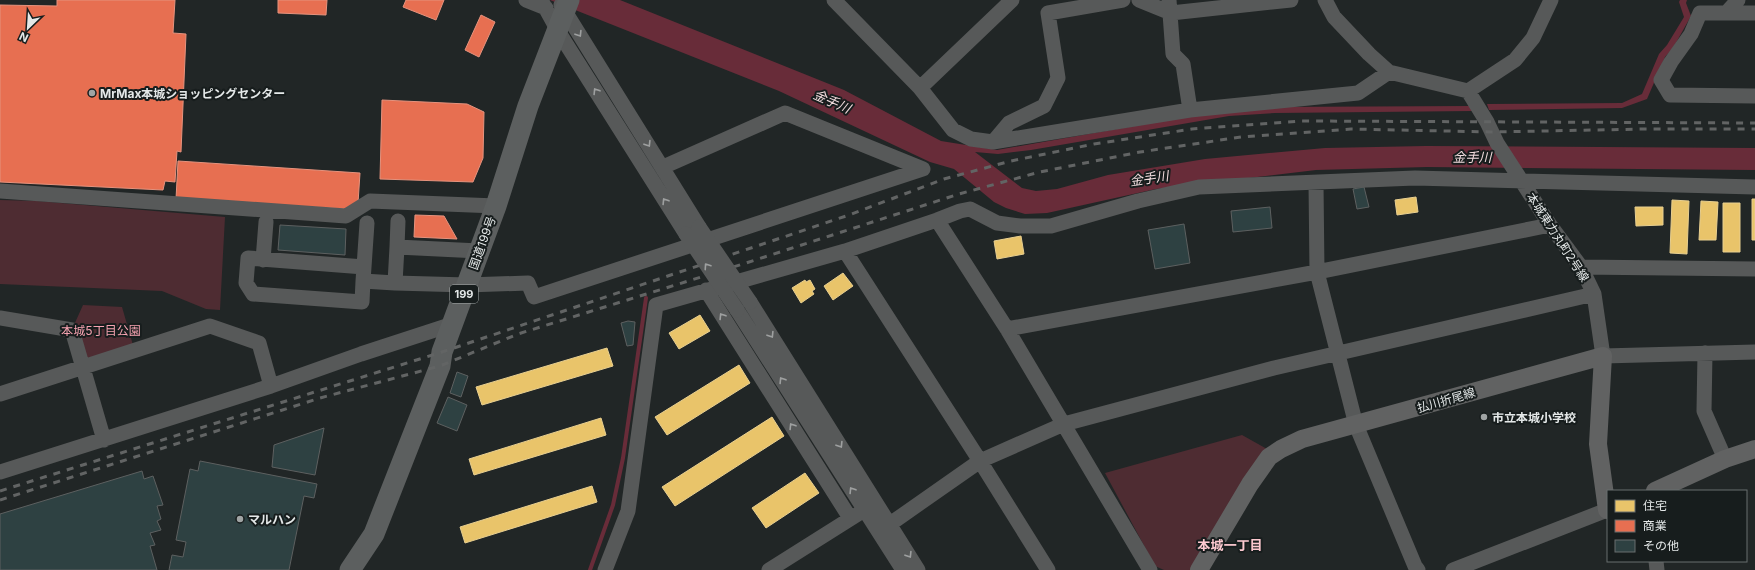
<svg xmlns="http://www.w3.org/2000/svg" width="1755" height="570" font-family="Inter,'Noto Sans JP',sans-serif">
  <style>
    .green { fill: #4e2c32 }
    .water { fill: #682c39 }
    .homes { fill: #e9c46a; stroke: #e8cf90 }
    .shops { fill: #e76f51; stroke: #e6937e }
    .lines { fill: none; stroke-linecap: round; stroke-linejoin: round }
    .stream { stroke: #682c39; stroke-width: 4 }
    .building { fill: #2e4142; stroke: #5d6060 }
    .minor { stroke: #575959; stroke-width: 15 }
    .major { stroke: #616262; stroke-width: 18 }
    .highway { stroke: #5c5f5f; stroke-width: 21 }
    .rail { stroke: #626464; stroke-width: 3; stroke-dasharray: 7 7; stroke-linecap: butt }
    .minor-bridge { stroke: #575959; stroke-width: 15 }
    .oneway { stroke: #9ea0a0 }
    .poi-dot { fill: #a0a4a4; stroke: #171d1d; stroke-width: 1.5 }
    .labels { text-anchor: middle; dominant-baseline: central; stroke-width: 4; stroke-linejoin: round; paint-order: stroke }
    .shield { fill: #171d1d; stroke: #a6abab; stroke-width: 1 }
    .shield-label { font-size: 11px; font-weight: bold; fill: #e4e8e8 }
    .poi-label { font-size: 12px; font-weight: bold; fill: #e4e8e8; stroke: #171d1d; text-anchor: start }
    .street-label { font-size: 12px; fill: #e4e8e8; stroke: #171d1d }
    .park-label { font-size: 12px; fill: #f6a3b1; stroke: #171d1d }
    .water-label { font-size: 13px; font-style: italic; fill: #f2dcde; stroke: #171d1d }
    .neighbourhood-label { font-size: 13px; font-weight: bold; fill: #fdc9d0; stroke: #171d1d }
  </style>
  <rect width="100%" height="100%" fill="#212626"/>
  <!-- green -->
  <path class="green" d="M0,200L37,201L225,217L220,310L206,309L162,291L0,284Z
    M83,305L122,307L133,345L85,359L74,325Z
    M1242,435L1267,449L1192,570H1164L1155,566L1105,473Z"/>
  <!-- water -->
  <path class="water" d="M550,0H620L844,90L941,141L997,150L1219,111L1270,107L1470,106L1473,111L1275,113L1229,116L1031,150L998,154L975,152L1022,188L1036,191L1057,189L1108,175L1205,159L1325,148L1426,146L1755,148V170L1427,167L1316,170L1156,189L1047,213L1025,214L1006,208L994,202L954,169L930,162L779,91Z
    M1680,0H1687L1686,3L1691,16L1673,48L1665,57L1647,99L1622,108L1489,110L1487,104L1622,103L1642,94L1659,54L1667,45L1684,17L1679,2Z"/>
  <!-- homes -->
  <path class="homes" d="M1416,197L1418,212L1397,215L1395,200Z
    M1752,199H1755V240H1752Z
    M1672,200L1689,201L1687,254L1670,253Z
    M1701,201L1718,202L1716,240H1699Z
    M1723,203H1740V252H1723Z
    M1635,207H1663V225L1636,226Z
    M1021,236L1024,254L997,259L994,241Z
    M843,273L853,286L833,300L824,286Z
    M805,280L806,282L810,280L815,289L812,291L814,294L801,303L792,288Z
    M700,315L710,331L679,349L669,333Z
    M607,348L613,366L482,405L476,387Z
    M739,365L750,383L667,435L655,417Z
    M772,417L784,436L675,506L662,487Z
    M601,418L606,435L474,475L469,459Z
    M805,473L819,493L766,528L752,508Z
    M592,486L597,502L465,543L460,527Z"/>
  <!-- shops -->
  <path class="shops" d="M57,0H175L173,33L186,34L181,152L177,151L175,182L165,181L163,190L0,182V5L57,6Z
    M278,0H327L326,15L278,13Z
    M406,0H444L436,20L403,7Z
    M481,15L495,22L479,57L465,50Z
    M382,100L467,104L484,112L483,158L473,182L380,179Z
    M178,161L360,173L358,203L346,209L176,199Z
    M415,215L444,216L457,239L414,237Z"/>
  <g class="lines">
    <!-- stream -->
    <path class="stream" d="M590,570L613,505L623,458L646,298"/>
  </g>
  <!-- building -->
  <path class="building" d="M1364,187L1369,207L1357,209L1353,189Z
    M1270,207L1272,228L1233,232L1231,211Z
    M1184,224L1190,263L1155,269L1148,230Z
    M280,225L346,229L345,255L278,250Z
    M628,321L635,322L633,345L627,346L621,323Z
    M457,372L468,376L461,397L450,393Z
    M448,397L467,405L457,431L437,423Z
    M324,428L315,475L272,467L274,445Z
    M200,461L317,484L314,498L304,496L289,570H169L172,555L183,557L186,542L176,540L190,469L198,471Z
    M142,471L144,479L153,476L163,505L157,506L161,519L157,521L161,530L150,533L155,545L150,546L157,570H0V514Z"/>
  <g class="lines">
    <!-- minor -->
    <path class="minor" d="M526,0L546,8
      M541,0L558,31L686,234
      M834,0L920,88L953,130L971,139L993,142L1190,110L1358,93L1389,72
      M1139,0L1171,13L1291,0
      M1169,0L1173,54L1183,64L1190,110
      M1325,0L1334,17L1369,54L1389,72L1468,91L1487,122L1497,143L1550,225L1581,267L1594,294L1603,356L1755,352
      M561,5L699,227
      M1727,12L1738,0
      M1755,13H1700L1691,34L1671,62L1661,80L1670,95L1755,96
      M920,88L1012,0
      M1468,91L1515,60L1533,38L1551,0
      M993,142L1009,123L1044,106L1058,78L1048,13L1123,0
      M1316,183L1317,272L1356,425L1415,566L1418,570
      M0,191L346,216L370,201L496,206
      M937,220L1007,329L1150,570
      M398,221L397,247L479,251
      M397,247L395,283L467,285L528,283L534,297L923,169L785,113L663,167
      M845,251L980,461L1048,570
      M263,260L266,222
      M364,267L367,223
      M1581,267L1755,269
      M363,281L364,267L248,258L246,283L253,294L362,302L363,281L395,283
      M706,290L850,518
      M750,302L918,570
      M737,310L903,570
      M0,318L72,330L104,440
      M1007,329L1317,272L1550,225
      M1705,353L1704,411L1725,459
      M0,394L210,326L259,343L271,386
      M0,472L271,386L361,354L453,324
      M880,533L890,524L980,461L1064,424L1274,368L1594,294
      M1656,561L1657,570
      M605,570L628,511L656,305L845,251L937,220L960,211L970,209L997,223L1020,226H1051L1138,201L1199,187L1415,178L1755,187
      M769,570L858,514
      M1453,570L1607,510"/>
    <!-- major -->
    <path class="major" d="M1655,491L1725,459L1755,449
      M1199,570L1250,484L1269,457L1281,449L1302,439L1603,356L1598,444L1607,510H1608"/>
    <!-- highway -->
    <path class="highway" d="M350,570L374,534L440,366L442,352L496,206L528,106L569,0"/>
    <!-- rail -->
    <path class="rail" d="M0,491L442,352L849,215L944,179L1011,161L1094,144L1192,129L1302,121L1755,123
      M0,500L320,398L440,366L518,334L746,263L959,194L1040,172L1140,152L1241,137L1351,129L1492,132L1645,129H1755"/>
    <!-- minor-bridge -->
    <path class="minor-bridge" d="M699,227L750,302
      M686,234L737,310"/>
  </g>
  <!-- one-way arrows -->
  <defs><path id="oneway-chevron" d="M-2-3.5L2.5 0L-2 3.5" fill="none" stroke-width="1.6" stroke-linecap="round" stroke-linejoin="round"/></defs>
  <g class="oneway">
    <use href="#oneway-chevron" transform="translate(579 34) rotate(58)"/>
    <use href="#oneway-chevron" transform="translate(596 91) rotate(-122)"/>
    <use href="#oneway-chevron" transform="translate(648 144) rotate(58)"/>
    <use href="#oneway-chevron" transform="translate(665 201) rotate(-122)"/>
    <use href="#oneway-chevron" transform="translate(707 266) rotate(-124)"/>
    <use href="#oneway-chevron" transform="translate(722 316) rotate(-122)"/>
    <use href="#oneway-chevron" transform="translate(771 335) rotate(58)"/>
    <use href="#oneway-chevron" transform="translate(782 380) rotate(-122)"/>
    <use href="#oneway-chevron" transform="translate(792 426) rotate(-122)"/>
    <use href="#oneway-chevron" transform="translate(840 445) rotate(58)"/>
    <use href="#oneway-chevron" transform="translate(852 490) rotate(-122)"/>
    <use href="#oneway-chevron" transform="translate(909 555) rotate(58)"/>
  </g>
  <!-- markers -->
  <g class="poi-dot">
    <circle cx="92" cy="93" r="4"/>
    <circle cx="1484" cy="417" r="4"/>
    <circle cx="240" cy="519" r="4"/>
  </g>
  <g class="labels">
    <!-- shield labels -->
    <rect class="shield" x="450" y="285" width="28" height="18" rx="3"/>
    <g class="shield-label">
      <text x="464" y="294">199</text>
    </g>
    <!-- poi labels -->
    <g class="poi-label">
      <text x="100" y="93">MrMax本城ショッピングセンター</text>
      <text x="1492" y="417">市立本城小学校</text>
      <text x="248" y="519">マルハン</text>
    </g>
    <!-- street labels -->
    <g class="street-label">
      <text transform="translate(1558 237) rotate(57)">本城東力丸町2号線</text>
      <text transform="translate(482 243) rotate(-70)">国道199号</text>
      <text transform="translate(1446 400) rotate(-16)">払川折尾線</text>
    </g>
    <!-- park labels -->
    <g class="park-label">
      <text x="101" y="330">本城5丁目公園</text>
    </g>
    <!-- water labels -->
    <g class="water-label">
      <text transform="translate(832 101) rotate(24)">金手川</text>
      <text x="1472" y="157">金手川</text>
      <text transform="translate(1149 178) rotate(-8)">金手川</text>
    </g>
    <!-- neighbourhood labels -->
    <g class="neighbourhood-label">
      <text x="1230" y="545">本城一丁目</text>
    </g>
  </g>
  <!-- legend -->
  <rect x="1607" y="490" width="140" height="72" fill="#171d1d" stroke="#696e6e"/>
  <rect x="1615" y="500" width="20" height="12" fill="#e9c46a" stroke="#696e6e"/>
  <text x="1643" y="510" font-size="12" fill="#e4e8e8">住宅</text>
  <rect x="1615" y="520" width="20" height="12" fill="#e76f51" stroke="#696e6e"/>
  <text x="1643" y="530" font-size="12" fill="#e4e8e8">商業</text>
  <rect x="1615" y="540" width="20" height="12" fill="#2e4142" stroke="#696e6e"/>
  <text x="1643" y="550" font-size="12" fill="#e4e8e8">その他</text>
  <!-- north arrow -->
  <g transform="translate(28 28) rotate(205)" stroke="#171d1d" stroke-width="3" paint-order="stroke">
  <path d="M0-3L7 15L0 10L-7 15Z" fill="#e4e8e8"/>
  <text y="-6" font-size="11" font-weight="bold" text-anchor="middle" fill="#e4e8e8">N</text>
  </g>
</svg>
